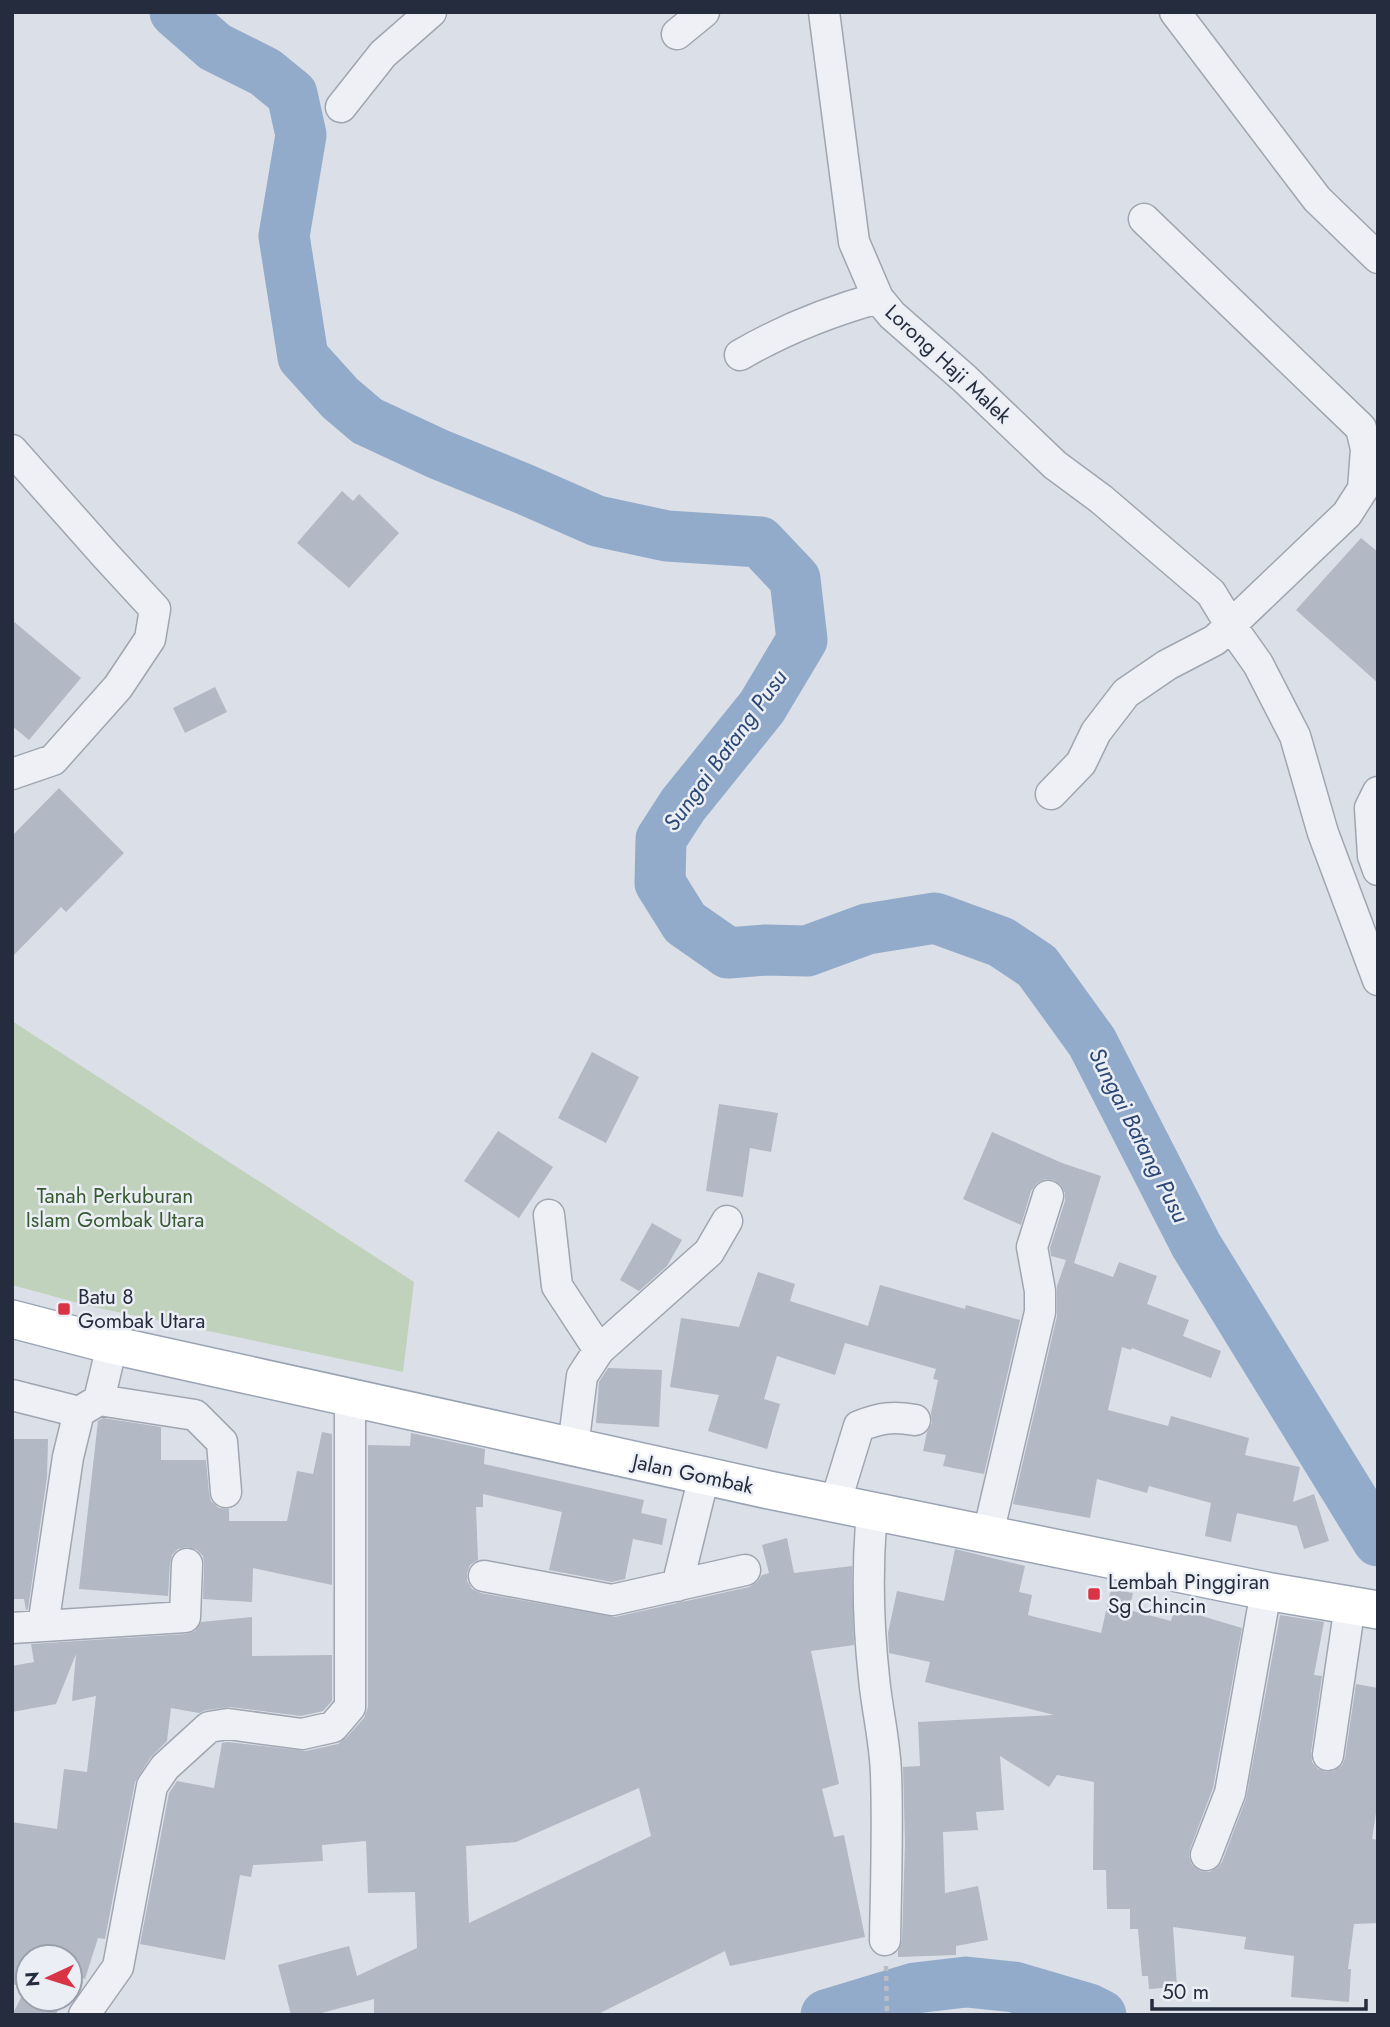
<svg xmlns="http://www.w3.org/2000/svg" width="1390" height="2027" font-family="Jost,sans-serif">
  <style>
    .green { fill: #c0d2bc }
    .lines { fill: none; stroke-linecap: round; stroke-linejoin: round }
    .river { stroke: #93abcb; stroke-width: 51 }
    .building { fill: #b2b8c4; fill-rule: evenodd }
    .minor-casing { stroke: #a0a6b1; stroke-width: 33 }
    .major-casing { stroke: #9aa3b4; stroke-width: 40 }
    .path { stroke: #b9bdc5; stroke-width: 4.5; stroke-dasharray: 5 5; stroke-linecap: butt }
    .minor { stroke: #eef0f5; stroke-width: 30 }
    .major { stroke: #fff; stroke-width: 37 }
    .poi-dot { fill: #d83446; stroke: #ebeef5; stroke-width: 2.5 }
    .labels { text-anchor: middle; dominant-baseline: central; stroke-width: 5; stroke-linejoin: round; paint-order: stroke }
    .street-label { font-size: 21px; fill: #242c3e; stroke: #ebeef5 }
    .park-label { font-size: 21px; fill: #375b30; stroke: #ebeef5 }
    .poi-label { font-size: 21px; fill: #242c3e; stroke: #ebeef5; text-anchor: start }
    .water-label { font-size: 23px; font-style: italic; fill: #2c4975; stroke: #ebeef5 }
  </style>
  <rect width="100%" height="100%" fill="#dbdfe7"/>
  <!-- green -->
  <path class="green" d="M12,1021L414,1282L403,1372L89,1306L12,1285Z"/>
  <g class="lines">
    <!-- river -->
    <path class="river" d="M175,12L215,47L265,72L292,94L301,135L284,236L303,357L340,398L367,421L438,454L524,489L597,521L667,536L760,542L795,579L802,640L762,707L683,805L661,839L660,883L685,923L728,953L766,950L807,951L867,929L935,918L1001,942L1037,966L1092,1042L1196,1245L1378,1541
      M826,2015L915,1988L966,1982L1014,1987L1089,2009L1101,2015"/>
  </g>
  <!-- building -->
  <path class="building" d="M342,491L353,501L359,494L399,533L349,588L297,543Z
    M1361,538L1378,552V683L1296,610Z
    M12,620L81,678L29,740L12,726Z
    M215,687L227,712L185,733L173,708Z
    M59,788L124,853L66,912L61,907L12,957V836Z
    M592,1052L639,1077L606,1143L558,1118Z
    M719,1104L778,1113L771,1152L750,1148L743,1197L706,1191Z
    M498,1131L553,1167L519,1218L464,1181Z
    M992,1132L1062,1163L1101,1176L1074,1263L1071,1262L1113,1277L1119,1262L1157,1276L1147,1304L1189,1320L1183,1336L1221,1351L1211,1378L1132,1348L1131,1350L1122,1347L1108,1410L1168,1426L1171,1416L1249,1438L1245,1455L1300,1467L1293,1502L1314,1494L1329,1541L1304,1549L1297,1526L1237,1513L1231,1542L1205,1536L1211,1503L1149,1486L1147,1493L1097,1479L1090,1518L1013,1504L1057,1316V1286L1066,1260L1051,1256L1050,1248L1065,1201V1193L1061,1185L1054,1180L1045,1179L1037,1183L1031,1191L1021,1225L963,1199Z
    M652,1223L682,1240L667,1266L639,1291L620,1280Z
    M758,1272L795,1284L790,1301L868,1326L880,1285L965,1309L966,1305L1020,1320L984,1474L943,1466L946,1455L923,1451L927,1432L932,1423L931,1413L938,1380L933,1379L936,1369L845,1343L835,1375L777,1356L764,1399L780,1404L767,1449L708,1431L719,1395L670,1387L681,1318L739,1327Z
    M608,1368L662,1370L659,1427L596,1423L599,1382Z
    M103,1418L161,1427V1460H206L209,1493L211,1501L219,1508L229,1509V1521H287L297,1471L313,1474L322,1432L332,1434V1585L253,1568L252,1602L203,1599L204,1565L203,1556L197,1550L187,1547L178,1549L172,1555L170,1563L168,1596L79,1589L98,1421Z
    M411,1433L485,1449L484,1464L644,1500L641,1513L667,1519L662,1545L633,1539L625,1579L612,1582L549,1570L562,1512L483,1494V1507H476L478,1560L470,1565L467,1573V1581L472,1589L481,1593L615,1617L749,1587L757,1582L762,1575L769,1573L762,1545L787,1538L794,1573L852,1566L854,1645L811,1651L839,1784L822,1789L834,1837L844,1835L865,1937L730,1966L725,1951L596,2015H374V1999L314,2015H291L278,1965L349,1946L357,1976L417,1948L415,1892L368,1893L366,1841L322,1845L323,1861L253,1865L251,1877L240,1875L225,1960L140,1944L169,1793L177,1781L214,1788L222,1743L228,1742L306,1751L338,1744L346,1738L364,1718L368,1707V1445L410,1446ZM639,1788L651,1836L469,1923L466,1846L516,1842Z
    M12,1439H48L47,1477L28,1609L26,1610L24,1599H12Z
    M955,1549L1025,1566L1019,1592L1032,1595L1028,1615L1035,1617L1101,1633L1111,1589L1133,1593L1129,1610L1171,1621L1175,1608L1242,1628L1213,1788L1190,1849L1189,1857L1192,1865L1200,1871L1209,1872L1217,1868L1222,1862L1246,1799L1280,1615L1324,1622L1314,1675L1322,1676L1311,1752L1312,1762L1318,1769L1326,1772L1334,1771L1342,1765L1345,1758L1356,1684L1378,1688V1800L1372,1839L1378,1840V1923L1354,1924L1348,1969H1351L1349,2002L1291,1997L1294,1956L1244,1949L1246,1937L1173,1927L1177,1987L1149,1989L1148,1976H1142L1138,1929H1130V1909H1107L1106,1870H1093L1094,1782L1057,1775L1049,1787L1000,1756L1004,1810L976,1812L978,1830L943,1832L945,1893L978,1886L988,1940L956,1946V1955L898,1957V1951L902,1940L905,1843L903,1767L920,1766L918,1722L1054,1715L925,1682L930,1662L889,1653L888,1633L897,1591L944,1601Z
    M252,1617V1656L332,1655V1701L323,1711L301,1716L230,1707L206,1710L199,1713L171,1708L167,1741L151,1757L135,1782L105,1939L98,1938L85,1979L70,1973V1957H28V1999H61L56,2015H12L26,1988L12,1984V1822L57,1829L64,1769L87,1772L96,1696L72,1701L76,1654L56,1704L12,1712V1666L34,1662L31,1644L186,1634L195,1631L201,1622Z"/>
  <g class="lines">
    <defs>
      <path id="minor" d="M824,12L854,242L878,298L892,315L965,379L1055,465L1101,499L1211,593L1231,626L1258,664L1295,736L1323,833L1378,980
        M1175,12L1317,199L1378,258
        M677,34L704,12
        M341,107L383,54L431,12
        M740,355C783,330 831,311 878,298
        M12,450L107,557L155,609L150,639L118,687L53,760L12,774
        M1378,792L1370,808L1373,856L1378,870
        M1051,794L1081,763L1096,732L1126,693L1167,665L1215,640L1347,514L1363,489L1366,449L1361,428L1144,219
        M549,1215L557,1286L599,1350
        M12,1395L79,1412
        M99,1400L195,1415L222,1442L226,1492
        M573,1447L582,1376L599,1350L709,1252L727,1221
        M835,1504L859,1426C881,1418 892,1416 915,1420
        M872,1511C867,1566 868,1623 874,1678C877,1710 885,1741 886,1774C888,1829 886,1885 885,1940
        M988,1534L1040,1312V1291L1032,1247L1048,1196
        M484,1576L612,1600L745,1570
        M677,1586L704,1476
        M43,1626L68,1457L79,1412L99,1400L112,1345
        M12,1628L185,1617L187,1564
        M1328,1755L1350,1605
        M1206,1855L1230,1793L1266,1591
        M84,2015L118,1967L152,1786L165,1767L209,1727L228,1724L302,1734L333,1727L350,1707V1397"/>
      <path id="major" d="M12,1319L112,1345L769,1490L1266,1591L1378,1610"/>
    </defs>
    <!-- minor casing -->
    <use href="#minor" class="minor-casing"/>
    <!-- major casing -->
    <use href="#major" class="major-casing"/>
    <!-- path -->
    <path class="path" d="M886,1966L887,2015"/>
    <!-- minor -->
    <use href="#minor" class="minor"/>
    <!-- major -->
    <use href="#major" class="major"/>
  </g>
  <!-- markers -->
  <g class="poi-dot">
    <rect x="57" y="1302" width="14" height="14" rx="3.5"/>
    <rect x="1087" y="1587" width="14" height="14" rx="3.5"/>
  </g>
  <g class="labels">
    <!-- street labels -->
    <g class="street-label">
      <text transform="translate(948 364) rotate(43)">Lorong Haji Malek</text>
      <text transform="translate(693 1474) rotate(12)">Jalan Gombak</text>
    </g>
    <!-- park labels -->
    <g class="park-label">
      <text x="115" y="1196">Tanah Perkuburan<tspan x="115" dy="24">Islam Gombak Utara</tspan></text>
    </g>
    <!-- poi labels -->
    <g class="poi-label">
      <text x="78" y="1297">Batu 8<tspan x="78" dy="24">Gombak Utara</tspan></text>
      <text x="1108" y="1582">Lembah Pinggiran<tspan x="1108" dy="24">Sg Chincin</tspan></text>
    </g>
    <!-- water labels -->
    <g class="water-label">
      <text transform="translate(725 750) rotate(-54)">Sungai Batang Pusu</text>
      <text transform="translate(1139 1135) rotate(63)">Sungai Batang Pusu</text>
    </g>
  </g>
  <!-- border -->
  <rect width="1390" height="2027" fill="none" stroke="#242c3e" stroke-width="28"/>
  <!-- north arrow -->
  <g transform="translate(49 1978) rotate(266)"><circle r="33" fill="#ebeef5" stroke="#9ba0ac" stroke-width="2"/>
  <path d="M0-5L12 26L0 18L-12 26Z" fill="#d83446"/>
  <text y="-10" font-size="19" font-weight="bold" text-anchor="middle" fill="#242c3e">N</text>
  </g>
  <!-- scale -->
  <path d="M1152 1999v10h214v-10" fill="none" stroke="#242c3e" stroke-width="3.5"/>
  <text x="1162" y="1999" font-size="21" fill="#242c3e" stroke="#ebeef5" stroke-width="5" paint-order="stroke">50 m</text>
</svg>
